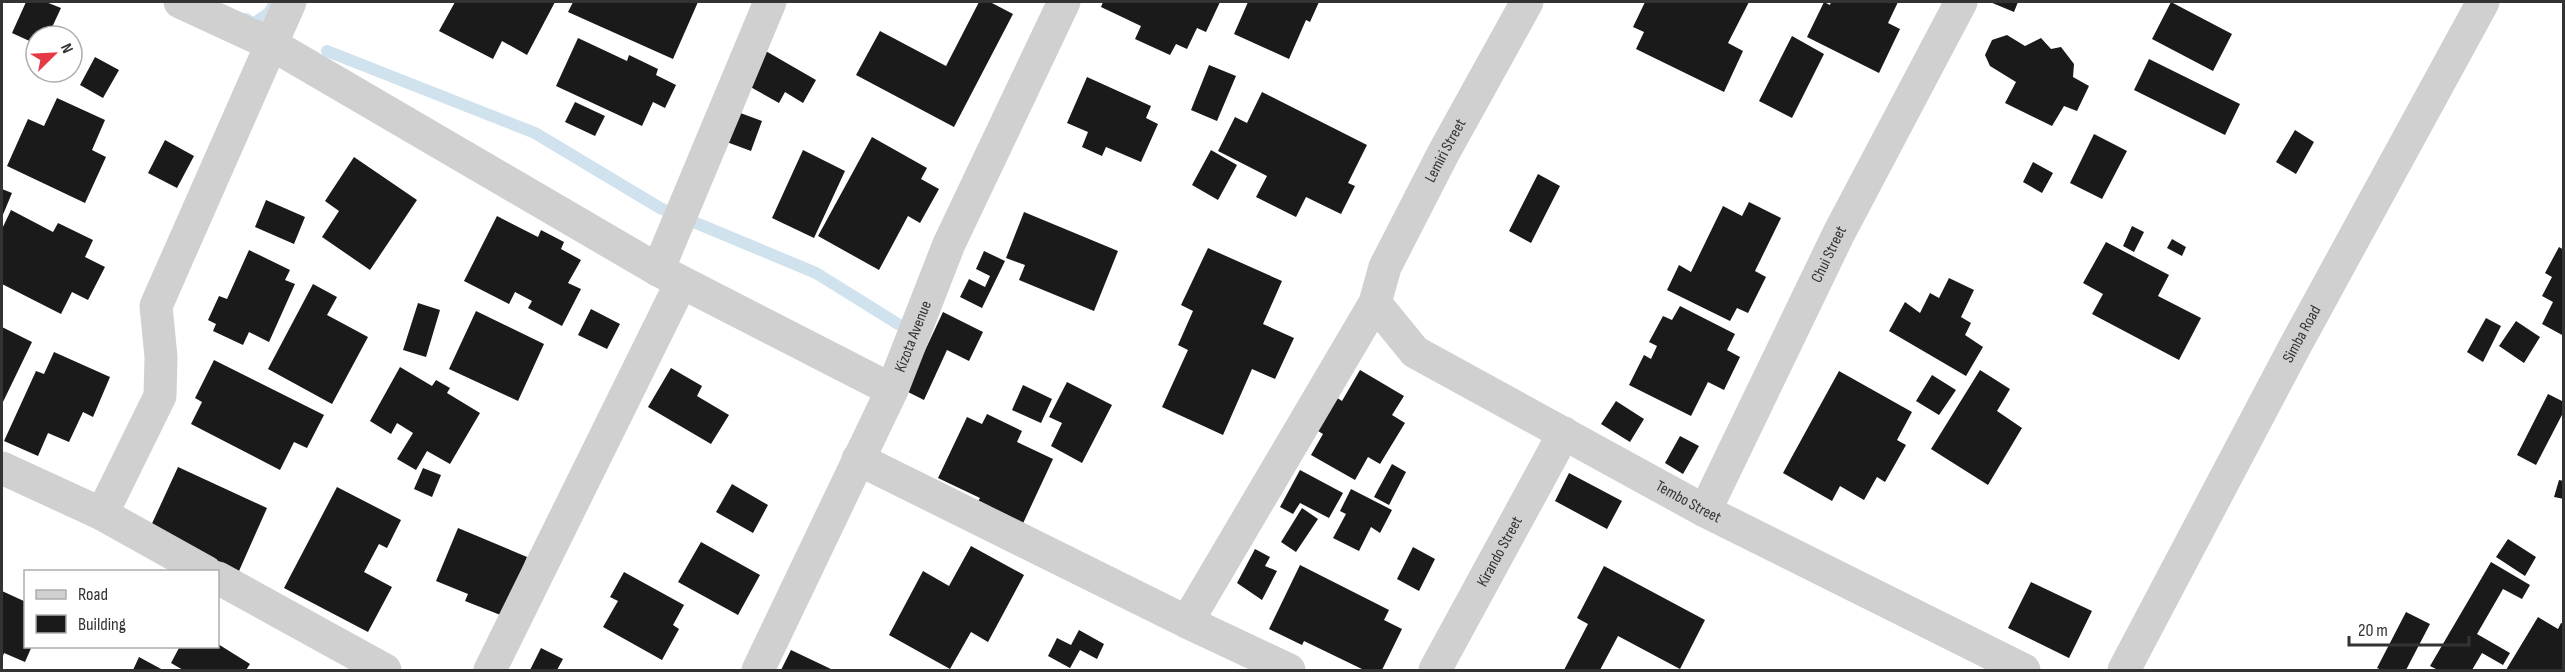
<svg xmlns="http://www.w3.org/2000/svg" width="2565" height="672" font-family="'Sofia Sans Condensed',sans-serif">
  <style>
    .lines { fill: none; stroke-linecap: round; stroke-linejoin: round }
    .stream { stroke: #cfe2ee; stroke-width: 12 }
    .building { fill: #1a1a1a }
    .minor { stroke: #d0d0d0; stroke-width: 33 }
    .labels { text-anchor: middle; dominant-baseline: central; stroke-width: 6; stroke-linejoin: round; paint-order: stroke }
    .street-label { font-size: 16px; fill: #333; stroke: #fff }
  </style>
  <rect width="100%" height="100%" fill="#fff"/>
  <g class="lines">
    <!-- stream -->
    <path class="stream" d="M246,19L253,24L269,13L275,3
      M327,51L535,133L660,208L816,273L898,324"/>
  </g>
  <!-- building -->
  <path class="building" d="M26,2H46L61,8L48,36H36V44L12,33Z
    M455,2H555L527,55L502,41L493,59L439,31Z
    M573,2H698L673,59L568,12Z
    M979,2H990L1013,14L954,127L856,75L880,31L946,66Z
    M1103,2H1220L1206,32L1197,28L1187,49L1176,44L1170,55L1135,39L1141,26L1101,7Z
    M1248,2H1319L1310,22L1306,20L1289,59L1234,34Z
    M1645,2H1749L1728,43L1743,51L1724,92L1636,49L1644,32L1633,27Z
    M1824,2L1830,5L1831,2H1898L1888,23L1900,29L1879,73L1807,37Z
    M1990,2H2018L2014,12Z
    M2171,2L2232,34L2213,71L2152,39Z
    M2007,35L2025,46L2041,38L2051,49L2061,47L2074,64L2073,77L2089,86L2077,111L2064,106L2052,126L2005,103L2016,82L1990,66L1985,55L1992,40Z
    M1792,36L1824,54L1792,118L1759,101Z
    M578,38L627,61L629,55L658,69L656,75L676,85L665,108L653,102L642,126L556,86Z
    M764,50L816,80L803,103L785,92L779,103L745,84Z
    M95,57L119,70L103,98L80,85Z
    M2149,59L2240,104L2225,135L2134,90Z
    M1209,65L1236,76L1217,121L1191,110Z
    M1087,77L1151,106L1146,118L1158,124L1141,162L1106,147L1102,156L1082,147L1088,132L1067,123Z
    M1262,92L1367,145L1348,183L1355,186L1341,214L1306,197L1296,217L1256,197L1267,176L1218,151L1235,117L1247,123Z
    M57,98L105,120L92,150L106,157L85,203L7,166L28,119L44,126Z
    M575,102L605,116L595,136L565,122Z
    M735,111L762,121L751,151L724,141Z
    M2295,130L2314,142L2296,174L2276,162Z
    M2094,134L2127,151L2102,199L2070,183Z
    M872,137L927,168L921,179L939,189L920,223L908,216L879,270L818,236Z
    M165,140L194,156L177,188L148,173Z
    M803,150L845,171L814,238L772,218Z
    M1211,150L1237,165L1218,200L1192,185Z
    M354,157L417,200L370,270L322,237L339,211L325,201Z
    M2033,162L2053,173L2042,193L2023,182Z
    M1538,174L1560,186L1531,243L1509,231Z
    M2,189L12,193L2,217Z
    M266,200L305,217L294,244L255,227Z
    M1749,202L1781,218L1755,271L1766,277L1748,313L1737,308L1730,321L1667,290L1679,265L1691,272L1723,206L1742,216Z
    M11,210L53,232L58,223L93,240L85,257L105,267L88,300L72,292L61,314L2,284V229Z
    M1024,212L1118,251L1094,311L1019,280L1025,265L1006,258Z
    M497,216L538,237L541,230L564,242L561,249L581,260L568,283L581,289L562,326L528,308L532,301L515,292L509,304L464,281Z
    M2132,226L2144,232L2134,252L2123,246Z
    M2172,239L2186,247L2182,256L2167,248Z
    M2106,242L2169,275L2158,296L2201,318L2179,360L2092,314L2103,294L2083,283Z
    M2559,247L2564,250V336L2542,324L2553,302L2542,296L2552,277L2545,273Z
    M1208,248L1282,281L1263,324L1294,338L1275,379L1252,369L1223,435L1162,407L1188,350L1178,345L1193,311L1181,305Z
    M249,250L290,270L285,280L295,284L269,342L249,332L243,345L213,331L216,324L208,320L219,296L227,299Z
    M984,251L1005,261L982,308L960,297L969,279L985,287L990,276L976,269Z
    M1949,278L1974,290L1961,317L1971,323L1965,335L1983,347L1966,376L1889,331L1905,302L1920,313L1930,293L1939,298Z
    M313,284L337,297L327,315L368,337L332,404L268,369Z
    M418,303L440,310L426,357L403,350Z
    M1680,306L1735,334L1727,350L1740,357L1724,390L1708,382L1691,416L1629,385L1644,355L1651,359L1657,346L1649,342L1663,316L1672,320Z
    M591,309L620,324L607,349L578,335Z
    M476,311L544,344L518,401L449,369Z
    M943,312L983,332L969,361L947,350L924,400L906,391Z
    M2486,318L2501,326L2483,362L2467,352Z
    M2516,321L2540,337L2524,363L2499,346Z
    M2,327L32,342L2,404Z
    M54,352L110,377L93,417L83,412L69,442L48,433L38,456L4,441L36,371L44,374Z
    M214,360L324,415L307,448L294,442L280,470L191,424L202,402L195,398Z
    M400,367L432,386L436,380L450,388L447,393L480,413L450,464L427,451L416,470L397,459L413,433L397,423L391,434L370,421Z
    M671,368L702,386L697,396L729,415L711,444L648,407Z
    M1360,370L1404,396L1392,415L1405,423L1380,464L1368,457L1355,480L1311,455L1323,434L1313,428L1333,395L1342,401Z
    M1980,370L2010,389L1997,411L2022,428L1988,485L1931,449Z
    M1839,371L1912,412L1897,440L1906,445L1885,482L1877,477L1864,500L1840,486L1832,501L1783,473Z
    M1932,375L1956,390L1939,415L1916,401Z
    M1067,382L1112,405L1082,463L1051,446L1062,423L1049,417Z
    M1023,385L1052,399L1041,423L1012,410Z
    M2548,394L2564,402V411L2536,465L2517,455Z
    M1616,401L1644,419L1630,442L1601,424Z
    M987,414L1022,431L1017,442L1053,459L1019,532L974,509L980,498L938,478L967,417L982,424Z
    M1680,436L1699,446L1683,474L1665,463Z
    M1392,464L1406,472L1389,505L1374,497Z
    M178,467L267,508L239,571L149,530Z
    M423,468L441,475L432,497L414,489Z
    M1300,470L1343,493L1329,518L1300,503L1293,514L1280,507Z
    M1569,473L1622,501L1607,529L1555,501Z
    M2559,480L2564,481V499L2554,497Z
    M732,484L768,505L753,533L716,512Z
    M337,487L401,520L387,548L379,544L364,572L392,587L368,632L284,588Z
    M1351,489L1392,510L1380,533L1371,527L1359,551L1333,538L1346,514L1340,511Z
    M1302,508L1318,519L1296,552L1281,542Z
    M458,528L527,557L503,616L465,601L468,594L436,581Z
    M2508,539L2536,557L2525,576L2496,557Z
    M701,542L760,575L738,615L678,582Z
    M971,546L1024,575L988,642L971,632L950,669L889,635L923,571L949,586Z
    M1413,547L1435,559L1419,591L1397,579Z
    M1255,549L1270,557L1265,566L1277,571L1262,600L1237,583Z
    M2491,562L2530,585L2522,599L2503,589L2477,634L2510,653L2503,665L2482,653L2472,670H2438L2430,666Z
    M1300,565L1389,610L1384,620L1402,629L1382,670H1364L1304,641L1302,645L1269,629Z
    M1604,566L1705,620L1680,669L1618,636L1600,670H1564L1588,624L1577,618Z
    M624,572L684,605L673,625L679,629L662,660L603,627L618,601L610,597Z
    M2031,582L2092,611L2069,658L2008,628Z
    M2,591L26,602V646H32L25,662L4,653L2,659Z
    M2406,612L2430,624L2406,670H2382L2377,668Z
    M2538,617L2558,629L2561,623L2564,624V670H2506Z
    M1079,630L1104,644L1097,659L1080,650L1070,668L1048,656L1057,638L1071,645Z
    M218,644L250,664L246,670H183L171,663L180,646Z
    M541,648L563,659L557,670H530Z
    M791,650L833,670H781Z
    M139,657L163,670H133Z"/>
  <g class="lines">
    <!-- minor -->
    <g class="minor">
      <path d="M180,2L271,44L658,270L892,390"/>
      <path d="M658,270L770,2"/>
      <path id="s1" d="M1375,303L1415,352L1705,511L2024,670"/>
      <path id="s2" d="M858,459L1187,622L1375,303L1385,267L1444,152L1527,2"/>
      <path d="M2,468L102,514L206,572"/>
      <path id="s3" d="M1705,511L1839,233L1961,2"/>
      <path d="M102,514L160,396L161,357L156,306L290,2"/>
      <path d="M218,578L385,670"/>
      <path d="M1187,622L1289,670"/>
      <path d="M490,670L681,283"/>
      <path id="s4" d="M758,670L892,390L949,244L1064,2"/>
      <path id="s5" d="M1435,670L1564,433"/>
      <path id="s6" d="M2124,670L2294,348L2483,2"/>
    </g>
  </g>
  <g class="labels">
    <!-- street labels -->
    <g class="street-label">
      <text stroke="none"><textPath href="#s2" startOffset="906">Lemiri Street</textPath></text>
      <text stroke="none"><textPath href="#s3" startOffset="285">Chui Street</textPath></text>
      <text stroke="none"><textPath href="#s6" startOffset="380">Simba Road</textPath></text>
      <text stroke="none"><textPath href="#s4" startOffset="368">Kizota Avenue</textPath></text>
      <text stroke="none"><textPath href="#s1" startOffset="375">Tembo Street</textPath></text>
      <text stroke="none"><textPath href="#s5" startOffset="135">Kirando Street</textPath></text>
    </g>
  </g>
  <!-- border -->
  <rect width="2565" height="672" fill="none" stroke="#333333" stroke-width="6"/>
  <!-- legend -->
  <rect x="24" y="570" width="195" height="78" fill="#ffffff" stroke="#adadad" stroke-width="1.5"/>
  <rect x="36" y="590" width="30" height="9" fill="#d0d0d0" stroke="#adadad" stroke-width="1.5"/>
  <text x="78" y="600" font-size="18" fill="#333333">Road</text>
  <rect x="36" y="615" width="30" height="18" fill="#1a1a1a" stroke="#adadad" stroke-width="1.5"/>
  <text x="78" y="630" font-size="18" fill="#333333">Building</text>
  <!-- north arrow -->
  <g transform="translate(54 54) rotate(66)"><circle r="28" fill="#ffffff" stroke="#adadad" stroke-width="1.5"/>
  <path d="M0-4.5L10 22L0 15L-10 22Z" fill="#e63946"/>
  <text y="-9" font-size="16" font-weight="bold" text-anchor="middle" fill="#333333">N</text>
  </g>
  <!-- scale -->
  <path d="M2349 636v9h120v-9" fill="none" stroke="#333333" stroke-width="3"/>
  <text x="2358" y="636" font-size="18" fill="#333333" stroke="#ffffff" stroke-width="4.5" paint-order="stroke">20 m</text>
</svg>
